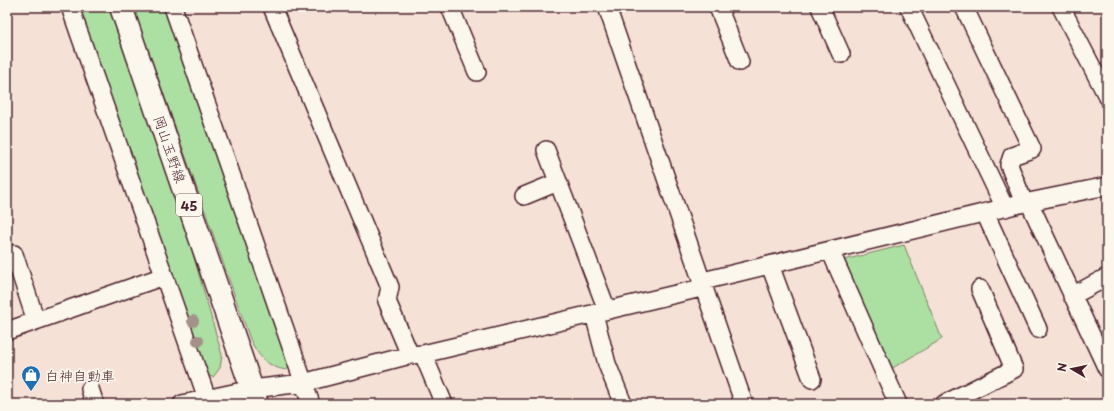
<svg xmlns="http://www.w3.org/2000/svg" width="1114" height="411" font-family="'Playpen Sans','Klee One',sans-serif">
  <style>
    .green { fill: #ace0a2; stroke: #7b8066 }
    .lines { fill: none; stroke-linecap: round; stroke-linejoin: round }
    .minor-casing { stroke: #4a1f2b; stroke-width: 20 }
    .major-casing { stroke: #4a1f2b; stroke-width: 25 }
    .minor { stroke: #fbf7ec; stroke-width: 17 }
    .major { stroke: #fbf7ec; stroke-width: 22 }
    .tree { fill: #a49188 }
    .labels { text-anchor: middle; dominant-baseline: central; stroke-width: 3.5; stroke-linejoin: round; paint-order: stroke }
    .shield { fill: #fbf7ec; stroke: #7f6065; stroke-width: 1 }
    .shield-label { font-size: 13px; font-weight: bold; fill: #4a1f2b }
    .street-label { font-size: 14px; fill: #4a1f2b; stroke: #fbf7ec }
    .poi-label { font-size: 14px; fill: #4a1f2b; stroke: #fbf7ec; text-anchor: start }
  </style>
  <rect width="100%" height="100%" fill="#f5e1d6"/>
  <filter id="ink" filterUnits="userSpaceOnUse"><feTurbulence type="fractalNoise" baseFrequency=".025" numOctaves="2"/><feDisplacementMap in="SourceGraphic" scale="8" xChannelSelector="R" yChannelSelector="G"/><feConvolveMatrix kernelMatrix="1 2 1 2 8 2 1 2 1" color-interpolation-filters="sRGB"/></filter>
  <g filter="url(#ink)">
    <!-- green -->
    <path class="green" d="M76,7H110L181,212L222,355L220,368L213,377L208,376Z
      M133,7H166L290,364L289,368L286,370C267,367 258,356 250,339Z
      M904,245L942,339L889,370L840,261Z"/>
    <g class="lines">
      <defs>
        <path id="minor" d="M70,7L209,404
          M173,7L311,404
          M272,7L390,287L387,301L410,355
          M450,7L477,72
          M607,7L744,404
          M718,7L740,62
          M820,7L841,54
          M909,7L1005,208
          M964,7L1032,149L1012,156L1009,165L1024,203
          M1061,7L1107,96
          M546,150L607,310
          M524,196L558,182
          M1029,202L1107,369
          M985,213L1038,329
          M830,250L898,404
          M14,254L36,321
          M770,265L812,379
          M1072,296L1107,277
          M594,314L607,364L623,404
          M7,331L164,276
          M423,354L444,404
          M90,389L95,404
          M182,404L252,389L303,383L410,355L423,354L697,289L703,281L1024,203L1107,186
          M944,404L1014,369L980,289"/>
        <path id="major" d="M121,7L257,404"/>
      </defs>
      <!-- minor casing -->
      <use href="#minor" class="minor-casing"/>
      <!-- major casing -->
      <use href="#major" class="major-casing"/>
      <!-- minor -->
      <use href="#minor" class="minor"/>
      <!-- major -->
      <use href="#major" class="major"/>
    </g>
    <!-- trees -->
    <g class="tree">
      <circle cx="193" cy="321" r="6"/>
      <circle cx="198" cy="341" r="6"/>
    </g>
  </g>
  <!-- icons -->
  <defs>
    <symbol id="shop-pin" viewBox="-11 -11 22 30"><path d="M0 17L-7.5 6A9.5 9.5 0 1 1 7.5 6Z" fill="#1f6fb2" stroke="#fbf7ec"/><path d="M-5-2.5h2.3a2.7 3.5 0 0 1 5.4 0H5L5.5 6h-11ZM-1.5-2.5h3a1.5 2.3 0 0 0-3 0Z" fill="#fff"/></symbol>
  </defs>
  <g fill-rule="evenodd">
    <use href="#shop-pin" x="20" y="364" width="22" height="30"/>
  </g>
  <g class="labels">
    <!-- shield labels -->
    <rect class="shield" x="176" y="194" width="26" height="22" rx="3"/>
    <g class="shield-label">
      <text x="189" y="205">45</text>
    </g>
    <!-- street labels -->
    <g class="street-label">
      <text transform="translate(170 149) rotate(71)">岡山玉野線</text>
    </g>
    <!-- poi labels -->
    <g class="poi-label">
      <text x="45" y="375">白神自動車</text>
    </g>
  </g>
  <!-- margin -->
  <rect width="1114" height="411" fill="none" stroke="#fbf7ec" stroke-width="24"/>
  <rect x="12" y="12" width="1090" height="387" fill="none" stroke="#4a1f2b" stroke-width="1.5" filter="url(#ink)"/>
  <!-- north arrow -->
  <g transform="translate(1072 369) rotate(279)" stroke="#fbf7ec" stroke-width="3" paint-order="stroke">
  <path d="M0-3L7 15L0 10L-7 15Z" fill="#4a1f2b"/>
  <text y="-6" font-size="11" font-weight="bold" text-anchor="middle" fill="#4a1f2b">N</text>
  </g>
</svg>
